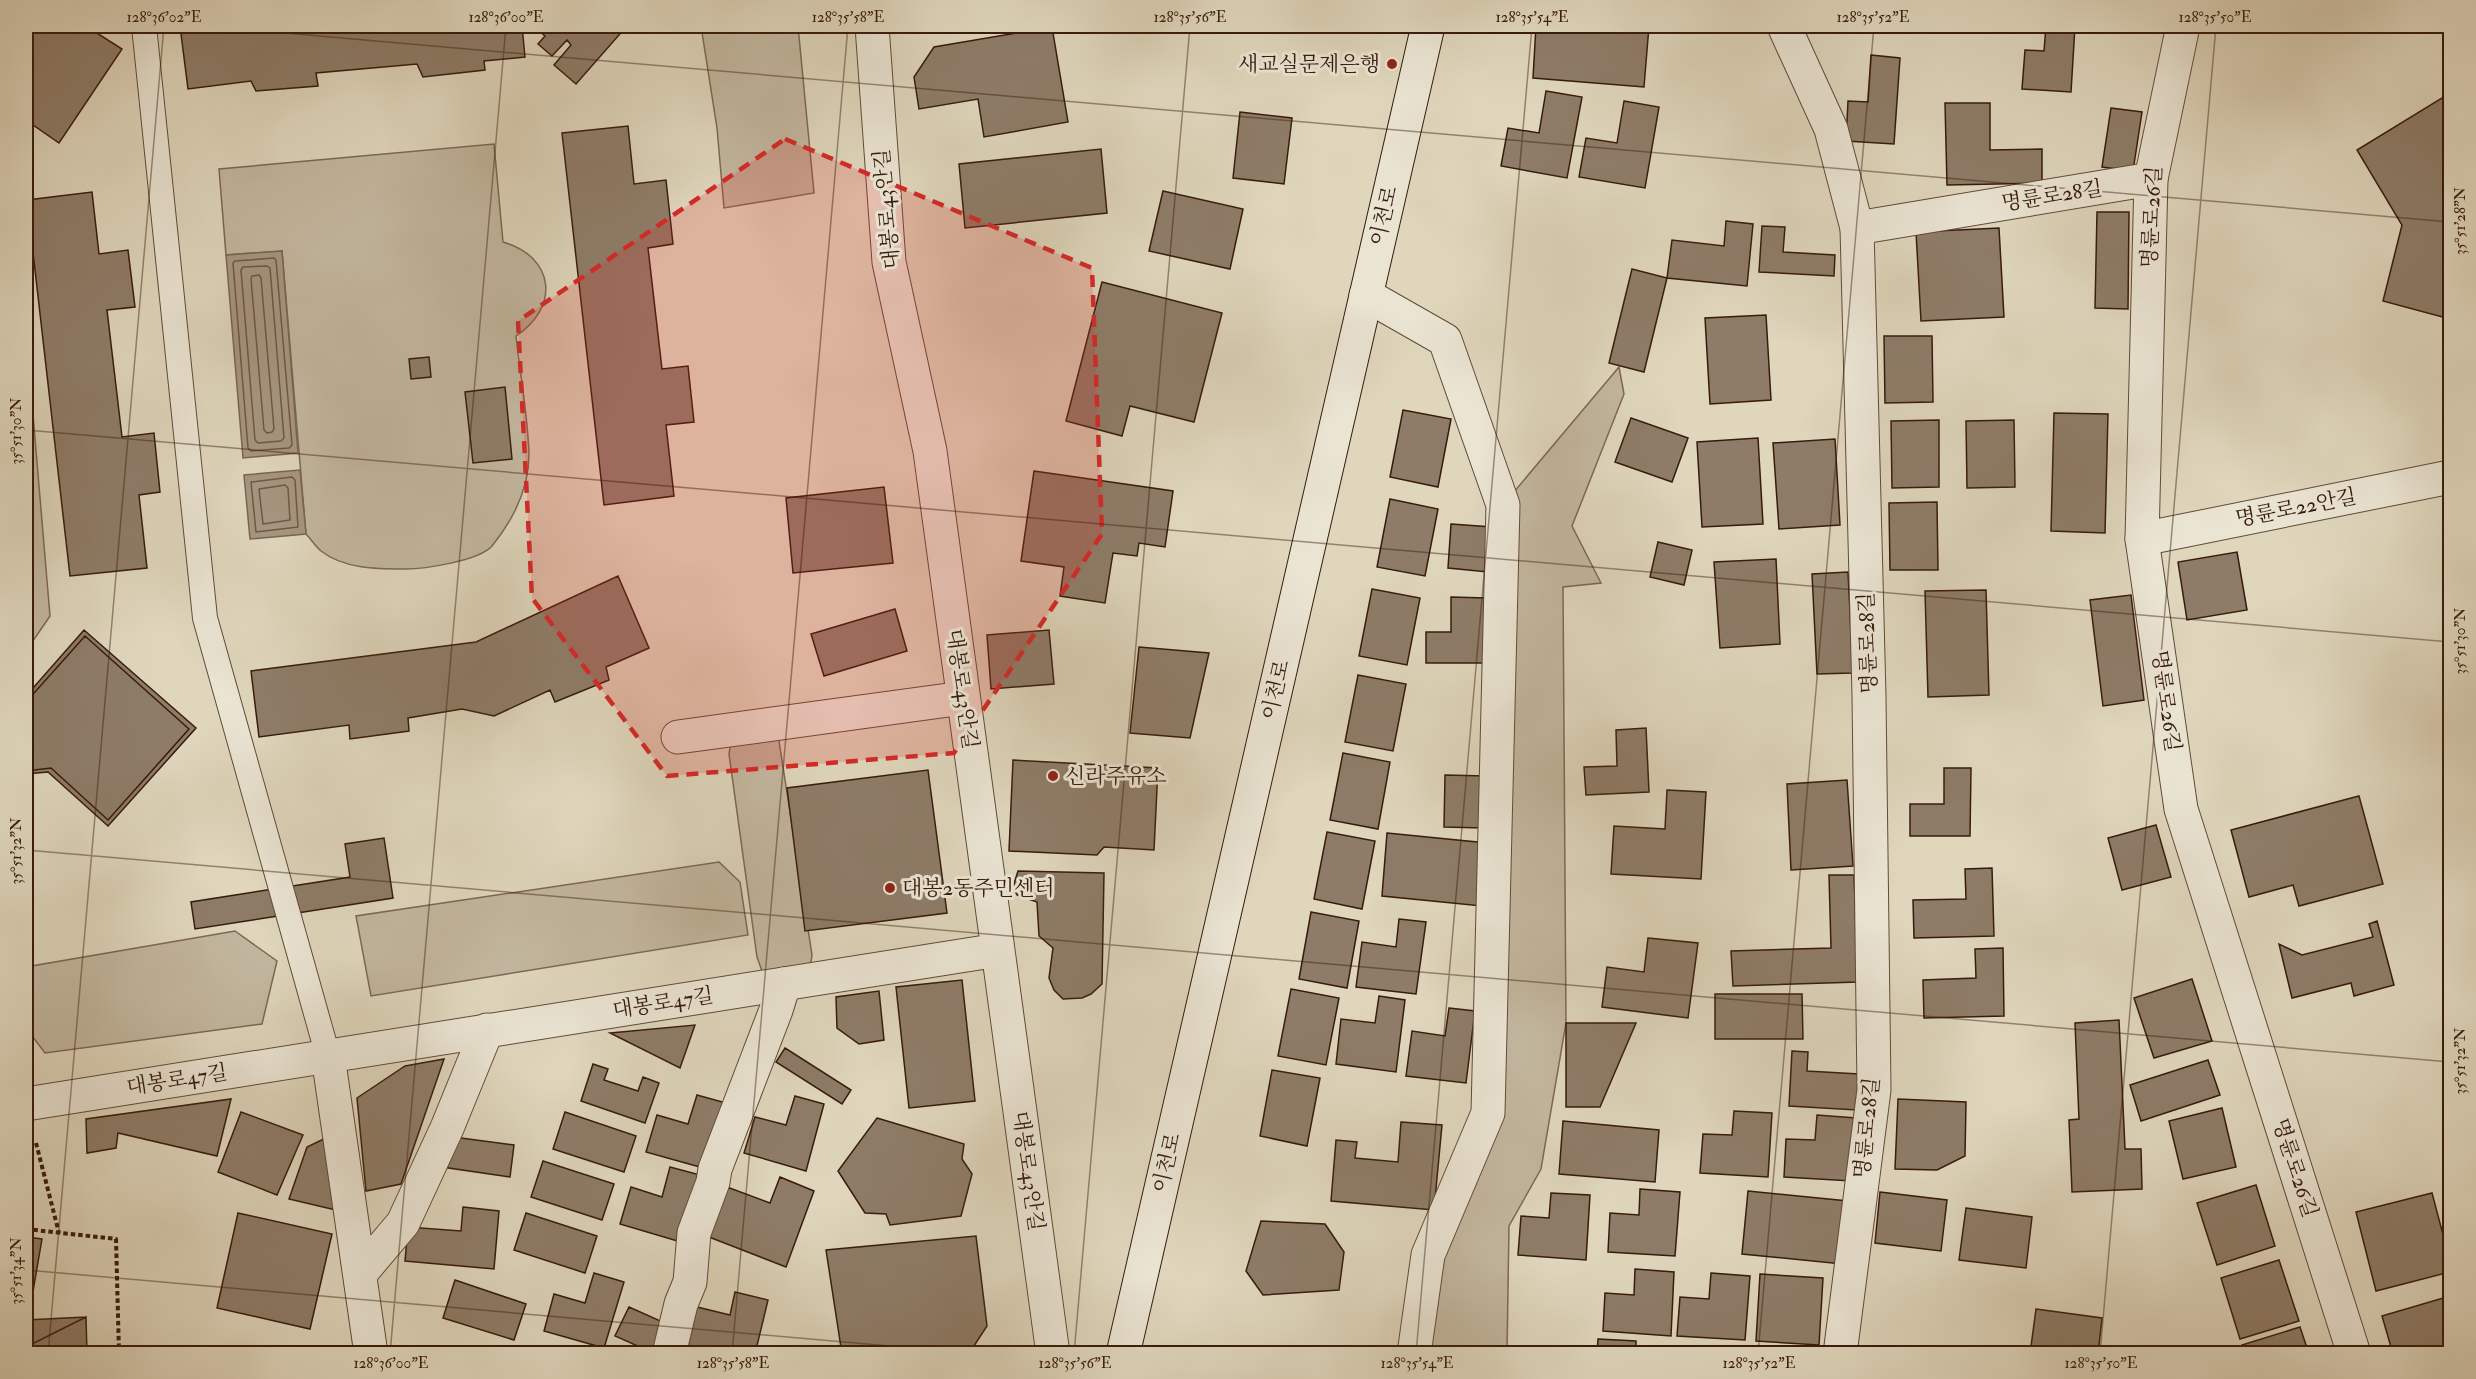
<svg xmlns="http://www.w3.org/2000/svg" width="2476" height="1379" font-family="'IM FELL Double Pica','Noto Serif KR',serif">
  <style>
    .green { fill: #c2b69e; stroke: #7c6855; stroke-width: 1.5 }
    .water { fill: #a69680; stroke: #7a6552; stroke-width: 1.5 }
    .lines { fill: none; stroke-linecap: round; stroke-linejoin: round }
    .shore { stroke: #6e5846; stroke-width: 1.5 }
    .building { fill: #8e7c68; stroke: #371b0c; stroke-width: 1.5 }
    .service-casing { stroke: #614a38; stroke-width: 26 }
    .pedestrian-casing { stroke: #614a38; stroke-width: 35 }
    .minor-casing { stroke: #614a38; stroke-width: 35 }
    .tertiary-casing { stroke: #614a38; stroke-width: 35 }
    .secondary-casing { stroke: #371b0c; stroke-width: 35 }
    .path { stroke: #371b0c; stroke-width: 4; stroke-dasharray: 4.5 3; stroke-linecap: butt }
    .service { stroke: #eae4d3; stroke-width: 24 }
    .pedestrian { stroke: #eae4d3; stroke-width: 33 }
    .minor { stroke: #eae4d3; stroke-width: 33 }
    .tertiary { stroke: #eae4d3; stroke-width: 33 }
    .secondary { stroke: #eae4d3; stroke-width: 33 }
    .marked { fill: #d62828; fill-opacity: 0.2; stroke: #d62828; stroke-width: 4.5; stroke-dasharray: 12 8; stroke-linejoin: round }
    .ticks { fill: none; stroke: #371b0c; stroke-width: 1.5; stroke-opacity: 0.45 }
    .poi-dot { fill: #8f2418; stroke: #eae4d3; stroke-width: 2 }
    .labels { text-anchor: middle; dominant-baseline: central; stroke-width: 6; stroke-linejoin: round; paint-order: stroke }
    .poi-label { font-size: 21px; fill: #371b0c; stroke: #eae4d3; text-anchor: start }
    .street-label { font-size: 21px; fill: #371b0c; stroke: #eae4d3 }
    .neatline { fill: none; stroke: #371b0c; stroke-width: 2 }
    .ticks-label { font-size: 15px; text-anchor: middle; fill: #371b0c }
  </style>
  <rect width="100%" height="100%" fill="#dfd6bc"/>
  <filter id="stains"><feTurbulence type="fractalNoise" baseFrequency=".00333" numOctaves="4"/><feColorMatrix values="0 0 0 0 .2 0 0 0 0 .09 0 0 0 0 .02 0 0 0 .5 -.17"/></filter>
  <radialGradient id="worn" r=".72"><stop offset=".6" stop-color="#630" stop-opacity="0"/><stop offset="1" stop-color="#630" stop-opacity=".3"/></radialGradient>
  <!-- green -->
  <path class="green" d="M701,26H798L814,193L724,208L717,128Z
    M494,144L503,242C555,257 560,307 516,336C520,373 528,417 529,454C529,489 513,520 492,546C479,561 424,569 405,569C377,569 344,569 321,551C315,546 311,539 306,534L282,251L226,255L219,169Z
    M26,332L50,616L26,651Z
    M1619,367L1624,394L1572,526L1601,583L1563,587L1566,1023L1541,1169L1509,1226L1507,1353L1415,1346L1488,1113L1503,505Z
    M777,728L812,955L809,975L762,971L757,957L729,754L732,734Z
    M719,862L740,882L748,935L371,996L356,916Z
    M235,931L277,961L262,1024L45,1053L26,1028V967Z"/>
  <!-- water -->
  <path class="water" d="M282,251L298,453L243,458L226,255Z
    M300,470L306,534L250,539L244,475Z"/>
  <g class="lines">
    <!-- shore -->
    <path class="shore" d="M274,258L276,260L292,445L289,448L251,451L248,448L233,263L235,261Z
      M267,266L270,268L284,438L281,441L258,443L255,440L241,270L243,267Z
      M259,275L261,278L274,429L272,432L267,433L264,430L251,279L252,276Z
      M292,477L295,480L298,527L256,532L251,482Z
      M285,485L288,488L290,520L263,524L259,489Z"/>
  </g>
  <!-- building -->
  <path class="building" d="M26,26H86L122,49L59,143L26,120Z
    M180,26H522L525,57L484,61L485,70L423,77L417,64L316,73L318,86L256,91L251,81L188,89Z
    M533,26H624L626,27L576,84L554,65L571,45L567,40L552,56L538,44L545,36Z
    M1536,26H1649L1644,87L1533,78Z
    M2046,26H2075L2071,92L2022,89L2025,50L2044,51Z
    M1052,27L1068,122L984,137L978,99L919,109L914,77L934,47Z
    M1871,55L1900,58L1894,144L1846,141L1848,101L1868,102Z
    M1546,91L1582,97L1567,178L1501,166L1508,128L1539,133Z
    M2450,93V319L2383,301L2402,225L2357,150Z
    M1624,101L1659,107L1645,188L1579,177L1586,138L1617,143Z
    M1945,103H1990V150L2042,149V183L1947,185Z
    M2111,108L2142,112L2133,171L2102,167Z
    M1240,112L1292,118L1284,184L1233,178Z
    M628,126L634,184L666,180L673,244L648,248L662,369L688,366L694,422L666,425L674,496L604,505L562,133Z
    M1101,149L1107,213L965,228L959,164Z
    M1163,191L1243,209L1230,269L1149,251Z
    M92,192L99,254L128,250L135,307L107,310L122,437L154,433L160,492L139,495L147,568L70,576L27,200Z
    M2097,212H2129L2128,309L2095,308Z
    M1726,221L1753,224L1747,286L1667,278L1672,240L1724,246Z
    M1762,226L1785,227L1783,252L1835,255L1834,276L1759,272Z
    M1999,228L2004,317L1921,321L1916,232Z
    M1632,269L1667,278L1644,372L1609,363Z
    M1102,282L1222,313L1194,422L1130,406L1122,436L1066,421Z
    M1766,315L1771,400L1710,404L1705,318Z
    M1884,336H1932L1933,402L1885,403Z
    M429,357L431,377L411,379L409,359Z
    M505,387L512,459L473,463L465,392Z
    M1403,410L1451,419L1438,487L1390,477Z
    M2054,413L2108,414L2105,533L2051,531Z
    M1631,418L1688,438L1672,482L1615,462Z
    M1939,420V487L1892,488L1891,421Z
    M2014,420L2015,487L1967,488L1966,421Z
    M1758,438L1763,524L1702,527L1697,442Z
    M1835,439L1840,525L1779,529L1773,443Z
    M1034,471L1173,491L1165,547L1139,543L1137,556L1113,553L1105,603L1060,596L1064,567L1021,561Z
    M884,487L893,563L793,573L786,498Z
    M1390,499L1438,509L1425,576L1377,567Z
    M1937,502L1938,570H1890L1889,503Z
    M1451,524L1492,527L1488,572L1448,568Z
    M1658,542L1692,550L1684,585L1650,577Z
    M2237,552L2247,610L2187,620L2178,562Z
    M1776,559L1780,644L1720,648L1714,562Z
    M1848,572L1853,673L1817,674L1812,574Z
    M618,576L649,648L606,667L609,680L555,702L550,690L494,716L462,709L408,718L409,731L350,739L349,725L259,737L251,671L476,642Z
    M1372,589L1420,598L1407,665L1359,656Z
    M1986,590L1989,695L1928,697L1925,591Z
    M2131,595L2144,700L2103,706L2090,600Z
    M1451,597L1486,598V663H1426V632H1451Z
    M895,609L907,651L824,676L811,634Z
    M84,630L196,728L108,826L48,772L26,774V696Z
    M1049,630L1054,684L991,689L987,635Z
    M85,636L189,729L108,820L51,768L26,771V702Z
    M1139,647L1209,653L1190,738L1130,733Z
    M1358,675L1406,684L1393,751L1345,742Z
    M1646,728L1649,792L1586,795L1584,767L1617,766L1616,730Z
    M1343,753L1390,762L1378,829L1330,820Z
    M1013,760L1158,768L1154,850L1104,847L1097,855L1009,851Z
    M1944,768H1971L1970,836H1910V804H1944Z
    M928,770L947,913L805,931L787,788Z
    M1445,775L1486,776L1484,828L1444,827Z
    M1847,780L1853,866L1791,870L1787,784Z
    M1667,790L1706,792L1701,879L1611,874L1614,826L1665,829Z
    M2359,796L2383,884L2299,906L2293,885L2249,897L2231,830Z
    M2156,825L2171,877L2122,890L2108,838Z
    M1327,832L1375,841L1362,909L1314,899Z
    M1387,833L1487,843L1482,906L1382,896Z
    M384,838L393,898L195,929L191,902L350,877L345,844Z
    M1992,868L1994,936L1914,938L1913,900L1966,899L1965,869Z
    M1018,871L1104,873L1102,984L1091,994L1082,998L1063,999L1054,990L1049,978L1053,948L1039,936L1037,902L1017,895L1013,887Z
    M1829,875H1854L1858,982L1733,986L1731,951L1831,948Z
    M1311,912L1359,921L1347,988L1299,979Z
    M1399,919L1426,922L1416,994L1356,987L1362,942L1396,947Z
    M2377,921L2394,985L2354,996L2351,983L2292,998L2279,944L2302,955L2373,937L2369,924Z
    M1648,938L1698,943L1688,1018L1602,1007L1607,967L1644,972Z
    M2003,948L2004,1016L1924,1018L1923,980L1976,978L1975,949Z
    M2192,979L2212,1041L2154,1058L2134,998Z
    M962,980L975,1101L909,1108L896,987Z
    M1291,989L1339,998L1326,1065L1278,1056Z
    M879,991L884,1040L859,1044L837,1028L836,997Z
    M1715,994H1802L1803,1039H1715Z
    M1379,996L1405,1000L1396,1072L1336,1064L1341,1019L1375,1023Z
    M1449,1008L1475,1011L1466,1083L1406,1076L1412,1031L1445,1036Z
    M2119,1020L2125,1149H2141L2142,1189L2072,1192L2069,1120L2079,1119L2075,1023Z
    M1566,1023H1636L1600,1107H1566Z
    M695,1025L680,1068L610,1033Z
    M785,1048L851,1090L842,1104L776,1062Z
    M1792,1051L1808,1052L1807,1071L1859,1074L1857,1110L1789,1106Z
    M444,1059L401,1184L366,1191L357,1098L405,1066Z
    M2208,1060L2220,1095L2141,1121L2130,1085Z
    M593,1064L608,1069L604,1080L638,1091L643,1077L659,1083L645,1123L581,1101Z
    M1272,1070L1320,1078L1307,1146L1260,1136Z
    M697,1095L726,1103L707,1169L646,1152L657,1115L688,1124Z
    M795,1096L824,1104L806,1171L744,1153L755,1117L786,1125Z
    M231,1099L217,1156L118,1133L116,1148L87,1153L86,1119Z
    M1898,1099L1966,1102L1965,1156L1937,1170L1895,1169Z
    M2222,1108L2236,1167L2183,1179L2169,1121Z
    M1734,1111L1772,1113L1768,1177L1700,1173L1703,1134L1732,1135Z
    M241,1112L303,1135L277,1195L218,1172Z
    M565,1112L636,1136L624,1172L553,1149Z
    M1817,1115L1856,1118L1852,1181L1784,1177L1786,1139L1815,1140Z
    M877,1118L964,1144L962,1159L972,1174L961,1216L890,1225L886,1214L865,1213L838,1171Z
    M1563,1121L1659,1130L1655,1182L1559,1174Z
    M1401,1122L1442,1125L1434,1210L1331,1201L1336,1140L1357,1142L1355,1158L1398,1162Z
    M332,1135L340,1211L289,1199L307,1147Z
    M446,1136L514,1145L510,1177L442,1167Z
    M543,1161L614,1184L602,1220L531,1197Z
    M670,1167L700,1175L681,1242L620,1224L631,1187L662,1197Z
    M780,1177L814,1191L786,1267L709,1237L727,1187L770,1203Z
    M2256,1185L2275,1246L2217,1265L2197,1203Z
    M1640,1189L1680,1192L1675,1256L1608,1252L1610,1213L1639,1215Z
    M1748,1191L1848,1201L1842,1264L1742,1254Z
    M1880,1192L1947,1200L1941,1251L1875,1243Z
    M1551,1193L1590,1195L1586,1260L1518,1255L1521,1216L1549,1218Z
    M2432,1193L2450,1261V1272L2376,1291L2356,1212Z
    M463,1207L499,1211L494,1269L405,1261L408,1227L461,1231Z
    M1966,1208L2032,1217L2026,1268L1959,1260Z
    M238,1213L332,1234L310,1329L217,1308Z
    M526,1213L597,1236L585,1273L514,1250Z
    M1261,1221L1325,1224L1344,1252L1339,1290L1263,1295L1246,1271Z
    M976,1236L987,1326L970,1352L957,1354H842L826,1250Z
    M26,1237L42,1239L30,1309L26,1308Z
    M2279,1260L2299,1321L2240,1339L2221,1278Z
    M1635,1269L1674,1272L1671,1336L1603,1331L1605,1293L1634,1295Z
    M594,1273L624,1282L604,1348L544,1331L554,1294L585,1303Z
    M1711,1273L1750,1276L1745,1340L1677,1336L1680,1297L1709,1299Z
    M1760,1274L1823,1278L1819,1345L1756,1341Z
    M455,1280L526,1304L514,1340L443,1318Z
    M735,1292L768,1300L755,1354H686L697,1307L730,1315Z
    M2450,1296V1354H2393L2382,1316Z
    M629,1307L665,1323L651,1352L615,1336Z
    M2036,1309L2102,1318L2098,1354H2030Z
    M86,1317L87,1354H26V1320Z
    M86,1317L87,1354H26V1347Z
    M86,1317L26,1347V1320Z
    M2300,1327L2309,1354H2245L2242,1345Z
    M1598,1339L1636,1341V1354H1597Z"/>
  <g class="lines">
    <defs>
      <path id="service" d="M144,26L205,618L328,1056"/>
      <path id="pedestrian" d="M1784,26L1831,129L1857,228
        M1366,295L1445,340L1503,505L1488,1113L1428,1255L1414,1354
        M678,737L963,698
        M360,1274L403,1223L447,1128L487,1030
        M669,1354L681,1304L690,1282L694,1233L713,1182L715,1169L776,1010L784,984"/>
      <path id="minor" d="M872,26L889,262L930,451L1053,1354
        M2142,539L2450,477
        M328,1056L371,1354
        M26,1104L998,950
        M1840,1354L1874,1090L1869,696L1857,228L2151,179"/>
      <path id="tertiary" d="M2183,26L2151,179L2142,539L2181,809L2354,1354"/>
      <path id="secondary" d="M1123,1354L1428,26"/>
    </defs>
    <!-- service casing -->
    <use href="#service" class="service-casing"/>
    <!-- pedestrian casing -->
    <use href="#pedestrian" class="pedestrian-casing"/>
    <!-- minor casing -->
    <use href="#minor" class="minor-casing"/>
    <!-- tertiary casing -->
    <use href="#tertiary" class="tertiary-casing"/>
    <!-- secondary casing -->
    <use href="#secondary" class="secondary-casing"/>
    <!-- path -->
    <path class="path" d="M36,1143L59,1233
      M26,1229L116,1239L119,1354"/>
    <!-- service -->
    <use href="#service" class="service"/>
    <!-- pedestrian -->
    <use href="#pedestrian" class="pedestrian"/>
    <!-- minor -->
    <use href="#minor" class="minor"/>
    <!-- tertiary -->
    <use href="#tertiary" class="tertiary"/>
    <!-- secondary -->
    <use href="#secondary" class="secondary"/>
  </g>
  <!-- marked area -->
  <path class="marked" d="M785,139L1092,268L1102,534L954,753L667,776L532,598L518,321Z"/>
  <!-- ticks -->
  <path class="ticks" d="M204,26L2450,222M26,430L2450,642M26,850L2450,1062M26,1270L980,1354M48,1354L164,26M390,1354L506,26M732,1354L848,26M1074,1354L1190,26M1416,1354L1532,26M1758,1354L1874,26M2100,1354L2216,26M2442,1354L2450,1254"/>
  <!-- markers -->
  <g class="poi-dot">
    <circle cx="1392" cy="64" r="6"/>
    <circle cx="1053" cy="776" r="6"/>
    <circle cx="890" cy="888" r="6"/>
  </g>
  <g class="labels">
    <!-- poi labels -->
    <g class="poi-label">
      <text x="1380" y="64" text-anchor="end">새교실문제은행</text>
      <text x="1065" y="776">신라주유소</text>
      <text x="902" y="888">대봉2동주민센터</text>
    </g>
    <!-- street labels -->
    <g class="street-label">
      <text transform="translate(2052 196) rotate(-9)">명륜로28길</text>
      <text transform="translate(887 209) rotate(-95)">대봉로43안길</text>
      <text transform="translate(1384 216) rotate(-77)">이천로</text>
      <text transform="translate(2152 217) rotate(-87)">명륜로26길</text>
      <text transform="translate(2296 508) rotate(-11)">명륜로22안길</text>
      <text transform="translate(1868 643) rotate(-92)">명륜로28길</text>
      <text transform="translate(962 689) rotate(82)">대봉로43안길</text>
      <text transform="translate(1276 690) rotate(-77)">이천로</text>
      <text transform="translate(2166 701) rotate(82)">명륜로26길</text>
      <text transform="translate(663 1003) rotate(-9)">대봉로47길</text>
      <text transform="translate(177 1080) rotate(-9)">대봉로47길</text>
      <text transform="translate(1867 1128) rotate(-84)">명륜로28길</text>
      <text transform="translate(1167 1163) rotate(-77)">이천로</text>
      <text transform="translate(2295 1168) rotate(72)">명륜로26길</text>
      <text transform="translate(1028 1171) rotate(82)">대봉로43안길</text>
    </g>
  </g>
  <!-- margin -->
  <rect width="2476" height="1379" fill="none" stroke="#dfd6bc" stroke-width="66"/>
  <rect x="33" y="33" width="2410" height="1313" class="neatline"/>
  <g class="ticks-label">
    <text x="164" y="22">128°36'02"E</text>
    <text x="506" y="22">128°36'00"E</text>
    <text x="848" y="22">128°35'58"E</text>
    <text x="1190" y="22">128°35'56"E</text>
    <text x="1532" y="22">128°35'54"E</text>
    <text x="1873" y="22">128°35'52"E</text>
    <text x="2215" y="22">128°35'50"E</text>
    <text transform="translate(2460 221) rotate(-90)" y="5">35°51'28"N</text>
    <text transform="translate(16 431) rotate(-90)" y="5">35°51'30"N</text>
    <text transform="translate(2460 641) rotate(-90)" y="5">35°51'30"N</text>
    <text transform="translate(16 851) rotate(-90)" y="5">35°51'32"N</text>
    <text transform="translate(2460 1061) rotate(-90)" y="5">35°51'32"N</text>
    <text transform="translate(16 1271) rotate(-90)" y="5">35°51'34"N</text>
    <text x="391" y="1368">128°36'00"E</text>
    <text x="733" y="1368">128°35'58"E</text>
    <text x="1075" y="1368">128°35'56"E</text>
    <text x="1417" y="1368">128°35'54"E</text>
    <text x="1759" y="1368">128°35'52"E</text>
    <text x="2101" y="1368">128°35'50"E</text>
  </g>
  <rect width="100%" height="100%" filter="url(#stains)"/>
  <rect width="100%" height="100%" fill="url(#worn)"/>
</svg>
